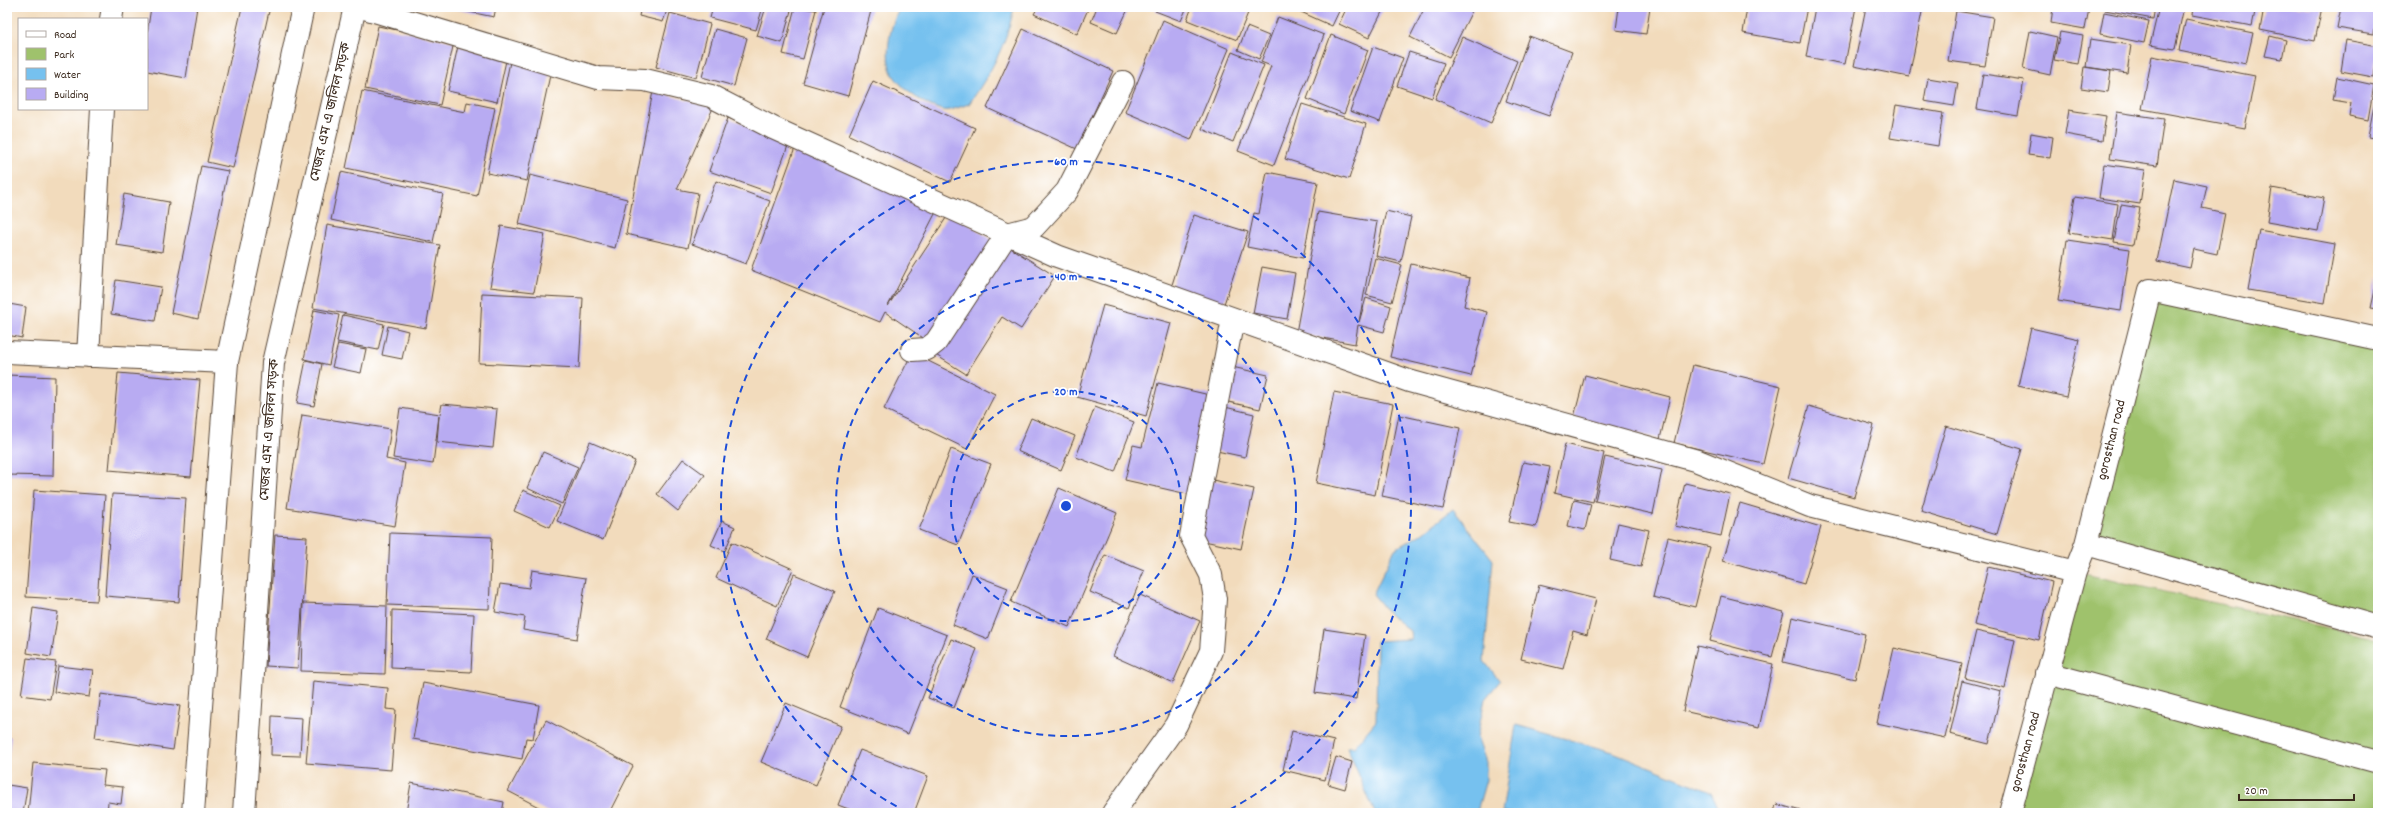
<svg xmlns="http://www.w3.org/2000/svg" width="2385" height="820" font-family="Dekko,'Noto Sans Bengali',sans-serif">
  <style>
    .green { fill: #9fc26c; stroke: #6d7645 }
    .water { fill: #76c1ef; stroke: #587686 }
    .building { fill: #b8abf2 }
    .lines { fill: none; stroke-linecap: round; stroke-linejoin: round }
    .minor-casing { stroke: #564536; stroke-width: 24 }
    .major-casing { stroke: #564536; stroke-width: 24 }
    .minor { stroke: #fff; stroke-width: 22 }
    .major { stroke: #fff; stroke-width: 22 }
    .ring { fill: none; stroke: #1d4ed8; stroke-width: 2; stroke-dasharray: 7 5 }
    .labels { text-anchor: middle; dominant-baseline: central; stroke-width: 3.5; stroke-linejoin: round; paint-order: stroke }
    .street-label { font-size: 14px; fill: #3b2a1e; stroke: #fff }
    .centre { fill: #1d4ed8; stroke: #fff; stroke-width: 2 }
    .ring-label { font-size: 12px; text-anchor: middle; font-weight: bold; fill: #1d4ed8; stroke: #fff; stroke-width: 3.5; stroke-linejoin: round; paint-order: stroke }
  </style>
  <rect width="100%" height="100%" fill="#fff"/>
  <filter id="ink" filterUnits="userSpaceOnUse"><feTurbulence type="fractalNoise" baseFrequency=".025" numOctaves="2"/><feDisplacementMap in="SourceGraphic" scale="8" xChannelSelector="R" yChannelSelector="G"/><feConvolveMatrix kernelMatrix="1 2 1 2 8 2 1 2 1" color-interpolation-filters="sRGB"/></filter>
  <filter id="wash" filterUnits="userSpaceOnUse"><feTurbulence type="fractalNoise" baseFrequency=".012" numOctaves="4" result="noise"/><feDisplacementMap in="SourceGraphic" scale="16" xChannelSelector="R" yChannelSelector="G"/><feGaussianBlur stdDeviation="0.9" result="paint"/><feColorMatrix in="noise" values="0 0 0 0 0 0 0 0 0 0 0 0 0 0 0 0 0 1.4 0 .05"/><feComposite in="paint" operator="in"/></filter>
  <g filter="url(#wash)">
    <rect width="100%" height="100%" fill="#f2dbbc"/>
    <!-- green -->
    <path class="green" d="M2150,290L2378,339V627L2086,544Z
      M2075,572L2378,639V813H2010Z"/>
    <!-- water -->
    <path class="water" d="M901,7H1014C1007,44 990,74 969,104C962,106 949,112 942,110C924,105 903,90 893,75C883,58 890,22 901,7Z
      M1453,509L1493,560L1484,661L1500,681L1485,699L1477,737L1486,762V780L1477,811L1470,813H1375L1347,747H1354L1376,721L1377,641L1411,639L1410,631L1390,615L1373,594L1395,549L1423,533Z
      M1516,725L1613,752L1711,792L1721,813H1502Z"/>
    <g id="blocks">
      <!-- building -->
      <path class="building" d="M151,7H197L186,78L147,71V34Z
        M242,7H270L233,168L207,162Z
        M445,7H496L494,17Z
        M603,7H626L624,13Z
        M641,7H668L663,22L639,16Z
        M713,7H763L756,30L710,18Z
        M766,7H792L782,43L757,36Z
        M795,7L816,10L803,59L783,54Z
        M824,7H872L848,96L803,83Z
        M1038,7H1089L1077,34L1034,14Z
        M1097,7H1129L1117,33L1091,22Z
        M1157,7H1187L1181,21L1155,11Z
        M1192,7H1248L1250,8L1237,40L1187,20Z
        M1290,7H1341L1332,26Z
        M1347,7L1384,8L1369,38L1339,24Z
        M1425,7H1474L1449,57L1410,37Z
        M1619,7H1650L1646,34L1616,30Z
        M1747,7H1807L1800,43L1743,33Z
        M1815,7H1856L1845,64L1806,57Z
        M1866,7H1923L1909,77L1854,66Z
        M2053,7L2089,9L2085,29L2051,23Z
        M2106,7H2155L2153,19L2105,10Z
        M2159,7H2184L2175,49L2150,45Z
        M2193,7H2256L2252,26L2192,15Z
        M2264,7H2322L2315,41L2260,30Z
        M2341,7H2378L2374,34L2337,28Z
        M1956,11L1993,17L1985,66L1948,61Z
        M2104,12L2149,21L2144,43L2100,34Z
        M670,13L710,24L696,78L656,67Z
        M1278,17L1324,35L1274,165L1238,151L1271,66L1261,62Z
        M2186,19L2253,33L2246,64L2179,50Z
        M1163,20L1229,49L1191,140L1125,112Z
        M378,26L454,42L440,105L365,89Z
        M1247,27L1269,36L1259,59L1238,50Z
        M715,29L747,38L734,86L702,77Z
        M1023,29L1113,71L1077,149L987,108Z
        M2030,31L2057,37L2050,75L2023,69Z
        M2060,32L2083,36L2078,64L2054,60Z
        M1331,35L1368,50L1344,114L1307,99Z
        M1529,36L1572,52L1549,116L1506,101Z
        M2270,36L2286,40L2282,59L2265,56Z
        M1462,37L1517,61L1491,123L1435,99Z
        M2090,39L2131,45L2127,73L2086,67Z
        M2346,40L2378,46L2373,77L2341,71Z
        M458,46L507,56L497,102L448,91Z
        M1373,47L1403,58L1380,122L1350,111Z
        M1232,52L1264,65L1233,142L1202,129Z
        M1409,52L1444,63L1432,98L1397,86Z
        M2152,56L2255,76L2245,128L2142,109Z
        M511,57L552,66L527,181L487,173Z
        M2084,67L2111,71L2108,92L2081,88Z
        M1983,74L2024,80L2018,116L1977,109Z
        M2337,77L2374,85L2368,120L2349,116L2351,103L2333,100Z
        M1928,78L1958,83L1954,106L1924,101Z
        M873,81L975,128L950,182L849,135Z
        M362,91L465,112L467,102L495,108L477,196L346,168Z
        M653,91L713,108L677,189L698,193L688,248L626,234Z
        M2375,100H2378V139L2368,137Z
        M1302,104L1366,124L1349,179L1285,159Z
        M1896,105L1943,113L1938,146L1890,138Z
        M2069,110L2106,116L2102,141L2065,134Z
        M2117,112L2164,119L2157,166L2110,159Z
        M728,118L790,140L771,193L709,171Z
        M2031,133L2053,137L2050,158L2028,155Z
        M795,148L937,210L888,306L950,212L998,244L932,344L885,312L880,322L751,270Z
        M2104,164L2145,170L2140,204L2099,198Z
        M201,166L228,171L198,319L171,313Z
        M341,172L443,194L433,242L331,220Z
        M1267,172L1318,182L1303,258L1247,247L1254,213L1259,214Z
        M530,175L627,199L615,248L519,224Z
        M2174,179L2207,186L2202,208L2225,213L2217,254L2194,249L2190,268L2157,261Z
        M716,181L770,201L746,264L692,244Z
        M2272,188L2324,198L2318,231L2267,222Z
        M124,194L169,202L162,252L116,245Z
        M2075,197L2118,204L2113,240L2069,233Z
        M2121,205L2140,208L2133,245L2114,242Z
        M1386,211L1411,217L1401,262L1376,256Z
        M1318,212L1377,222L1359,322L1366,298L1391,306L1384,332L1358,325L1355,344L1296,333Z
        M1194,215L1248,232L1223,307L1170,291Z
        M327,225L440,245L426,328L313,308Z
        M501,226L545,234L534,292L490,287Z
        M2259,230L2335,244L2325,303L2248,290Z
        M2067,240L2130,249L2121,311L2058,301Z
        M1001,242L1055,276L1021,329L1002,317L966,374L931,352Z
        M1375,258L1402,265L1392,302L1366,295Z
        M1411,264L1470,278L1464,306L1487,312L1471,376L1390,357Z
        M1262,267L1295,273L1287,319L1253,313Z
        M2378,277V309L2371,308Z
        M116,280L161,287L155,321L111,314Z
        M482,293L583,298L579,368L479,363Z
        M9,304L26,307L22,338L7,335Z
        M1103,305L1171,323L1146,416L1077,397Z
        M314,310L339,315L329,365L304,359Z
        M343,315L384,324L378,350L337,342Z
        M388,326L408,331L402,359L382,355Z
        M2031,328L2079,339L2066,397L2018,386Z
        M338,344L366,349L361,373L332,367Z
        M912,353L995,394L967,449L884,409Z
        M306,360L322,364L314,406L297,403Z
        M1693,365L1781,386L1763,464L1674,443Z
        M1232,367L1268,375L1260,409L1224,401Z
        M118,373L200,380L191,477L109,470Z
        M7,375L55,377L53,476L7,475Z
        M1585,375L1670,397L1660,439L1574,417Z
        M1158,383L1214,396L1192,495L1125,480L1133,445L1142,447Z
        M1334,392L1393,404L1375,495L1316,483Z
        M442,404L497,409L493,448L437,442L439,416L433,464L393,458L400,408L440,414Z
        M1221,406L1254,414L1245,457L1212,450Z
        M1809,406L1874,425L1854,497L1788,478Z
        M1095,407L1134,422L1115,472L1076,457Z
        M302,415L391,429L386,459L405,463L395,526L287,508Z
        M1399,415L1460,428L1443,509L1382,496Z
        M1031,418L1075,436L1061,470L1017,451Z
        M1946,426L2022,449L1997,534L1921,511Z
        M590,442L635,461L603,540L557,521Z
        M1565,444L1604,453L1593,502L1554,493Z
        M951,449L991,464L958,545L919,530Z
        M543,452L578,467L562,504L527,488Z
        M1605,457L1662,470L1653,514L1595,501Z
        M683,459L705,475L678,511L657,494Z
        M1523,462L1550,467L1536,527L1509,522Z
        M1208,479L1254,489L1241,549L1195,539Z
        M1685,483L1730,494L1721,536L1675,526Z
        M1059,488L1117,513L1069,627L1011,602Z
        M34,490L105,495L97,601L26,597Z
        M523,490L560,506L550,527L514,511Z
        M112,494L186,498L179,602L105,596Z
        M1574,500L1591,504L1585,530L1568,526Z
        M1740,503L1821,527L1804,584L1723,561Z
        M722,521L735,527L725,551L711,545Z
        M1618,523L1649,530L1641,567L1610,560Z
        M390,533L492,537L489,609L387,605Z
        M275,535L307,537L298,668L266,666Z
        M1668,537L1710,547L1695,607L1653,597Z
        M732,542L793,569L777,606L716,578Z
        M1105,555L1144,571L1129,608L1090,592Z
        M1988,567L2052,582L2039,640L1974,625Z
        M532,570L586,578L577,639L523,630L525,617L495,612L500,584L529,588Z
        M794,574L835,591L807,657L766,639Z
        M972,574L1008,588L988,639L953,625Z
        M1539,585L1596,599L1587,635L1573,631L1563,669L1521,659Z
        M1140,595L1200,621L1173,683L1113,656Z
        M1721,596L1784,612L1772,657L1710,641Z
        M303,603L387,606L385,674L301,671Z
        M33,608L58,612L51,657L27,653Z
        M878,608L947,635L908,734L840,707Z
        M392,610L474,614L471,672L391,668Z
        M1792,617L1865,634L1855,679L1783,662Z
        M1324,629L1365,635L1356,699L1315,693Z
        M1976,631L2015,640L2005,688L1965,678Z
        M951,639L977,649L954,708L928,698Z
        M1697,646L1773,664L1759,728L1683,711Z
        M1894,648L1962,664L1945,738L1877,723Z
        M27,658L56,662L50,699L21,695Z
        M58,666L93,670L89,697L54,692Z
        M313,681L388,688L386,709L396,710L391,770L306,763Z
        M1962,681L2001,691L1989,744L1950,734Z
        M423,683L539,705L533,739L526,738L522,759L413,739Z
        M101,694L180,706L173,750L95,738Z
        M786,703L841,726L816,785L761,762Z
        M272,716L302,718L300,756L271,755Z
        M546,720L633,766L609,813H550L508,791Z
        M1292,731L1334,741L1325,780L1283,770Z
        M7,736L11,737L8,760H7Z
        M860,750L928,776L914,813H859L838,805Z
        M1336,757L1352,762L1345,789L1328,784Z
        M33,763L105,770L103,785L123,787L121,804L108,802L107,813H28Z
        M411,783L504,802L502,813H406Z
        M8,785L27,788L23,813H7Z
        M1776,804L1808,813H1774Z"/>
    </g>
  </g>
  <g filter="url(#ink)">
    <use href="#blocks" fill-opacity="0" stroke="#564536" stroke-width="1"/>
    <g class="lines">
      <defs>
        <path id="minor" d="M361,7L598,78L645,80L711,96L773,128L1057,256L1409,381L1698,461L1810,506L2075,572
          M111,19L113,7
          M912,350L927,349L936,342L1007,234L1034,227L1067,191L1123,82
          M7,352L227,362
          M88,356L102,109
          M2086,544L2378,627
          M2047,673L2378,762
          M1113,813L1176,725L1211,651L1215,599L1211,575L1191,536L1233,319
          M2010,813L2075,572L2086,544L2150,290L2378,339"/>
        <path id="major" d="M193,813L227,362L303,7
          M244,813L273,363L355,7"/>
      </defs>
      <!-- minor casing -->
      <use href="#minor" class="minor-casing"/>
      <!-- major casing -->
      <use href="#major" class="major-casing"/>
      <!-- minor -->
      <use href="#minor" class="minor"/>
      <!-- major -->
      <use href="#major" class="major"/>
    </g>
  </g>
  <!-- distance rings -->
  <g class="ring">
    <circle cx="1066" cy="506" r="115"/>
    <circle cx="1066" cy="506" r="230"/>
    <path d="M907 812A345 345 0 1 1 1225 812"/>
  </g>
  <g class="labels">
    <!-- street labels -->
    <g class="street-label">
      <text transform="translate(331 112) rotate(-77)">মেজর এম এ জলিল সড়ক</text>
      <text transform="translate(270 430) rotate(-86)">মেজর এম এ জলিল সড়ক</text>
      <text transform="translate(2112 440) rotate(-76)">gorosthan road</text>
      <text transform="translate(2026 752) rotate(-75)">gorosthan road</text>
    </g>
  </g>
  <circle cx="1066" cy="506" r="6" class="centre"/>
  <g class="ring-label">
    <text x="1066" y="165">60 m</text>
    <text x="1066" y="280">40 m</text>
    <text x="1066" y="395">20 m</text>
  </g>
  <!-- margin -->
  <rect width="2385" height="820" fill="none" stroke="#fff" stroke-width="24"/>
  <!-- legend -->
  <rect x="18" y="18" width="130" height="92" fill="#ffffff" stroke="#b1aaa5"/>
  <rect x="26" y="31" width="20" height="6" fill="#ffffff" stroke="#b1aaa5"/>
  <text x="54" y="38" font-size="12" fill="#3b2a1e">Road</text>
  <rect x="26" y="48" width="20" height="12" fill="#9fc26c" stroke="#b1aaa5"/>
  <text x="54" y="58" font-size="12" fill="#3b2a1e">Park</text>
  <rect x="26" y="68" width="20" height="12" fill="#76c1ef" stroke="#b1aaa5"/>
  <text x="54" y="78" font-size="12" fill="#3b2a1e">Water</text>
  <rect x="26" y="88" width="20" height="12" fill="#b8abf2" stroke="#b1aaa5"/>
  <text x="54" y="98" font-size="12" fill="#3b2a1e">Building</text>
  <!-- scale -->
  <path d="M2239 794v6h115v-6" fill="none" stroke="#3b2a1e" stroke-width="2"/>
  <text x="2245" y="794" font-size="12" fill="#3b2a1e" stroke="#ffffff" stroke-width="3" paint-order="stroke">20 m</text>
</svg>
